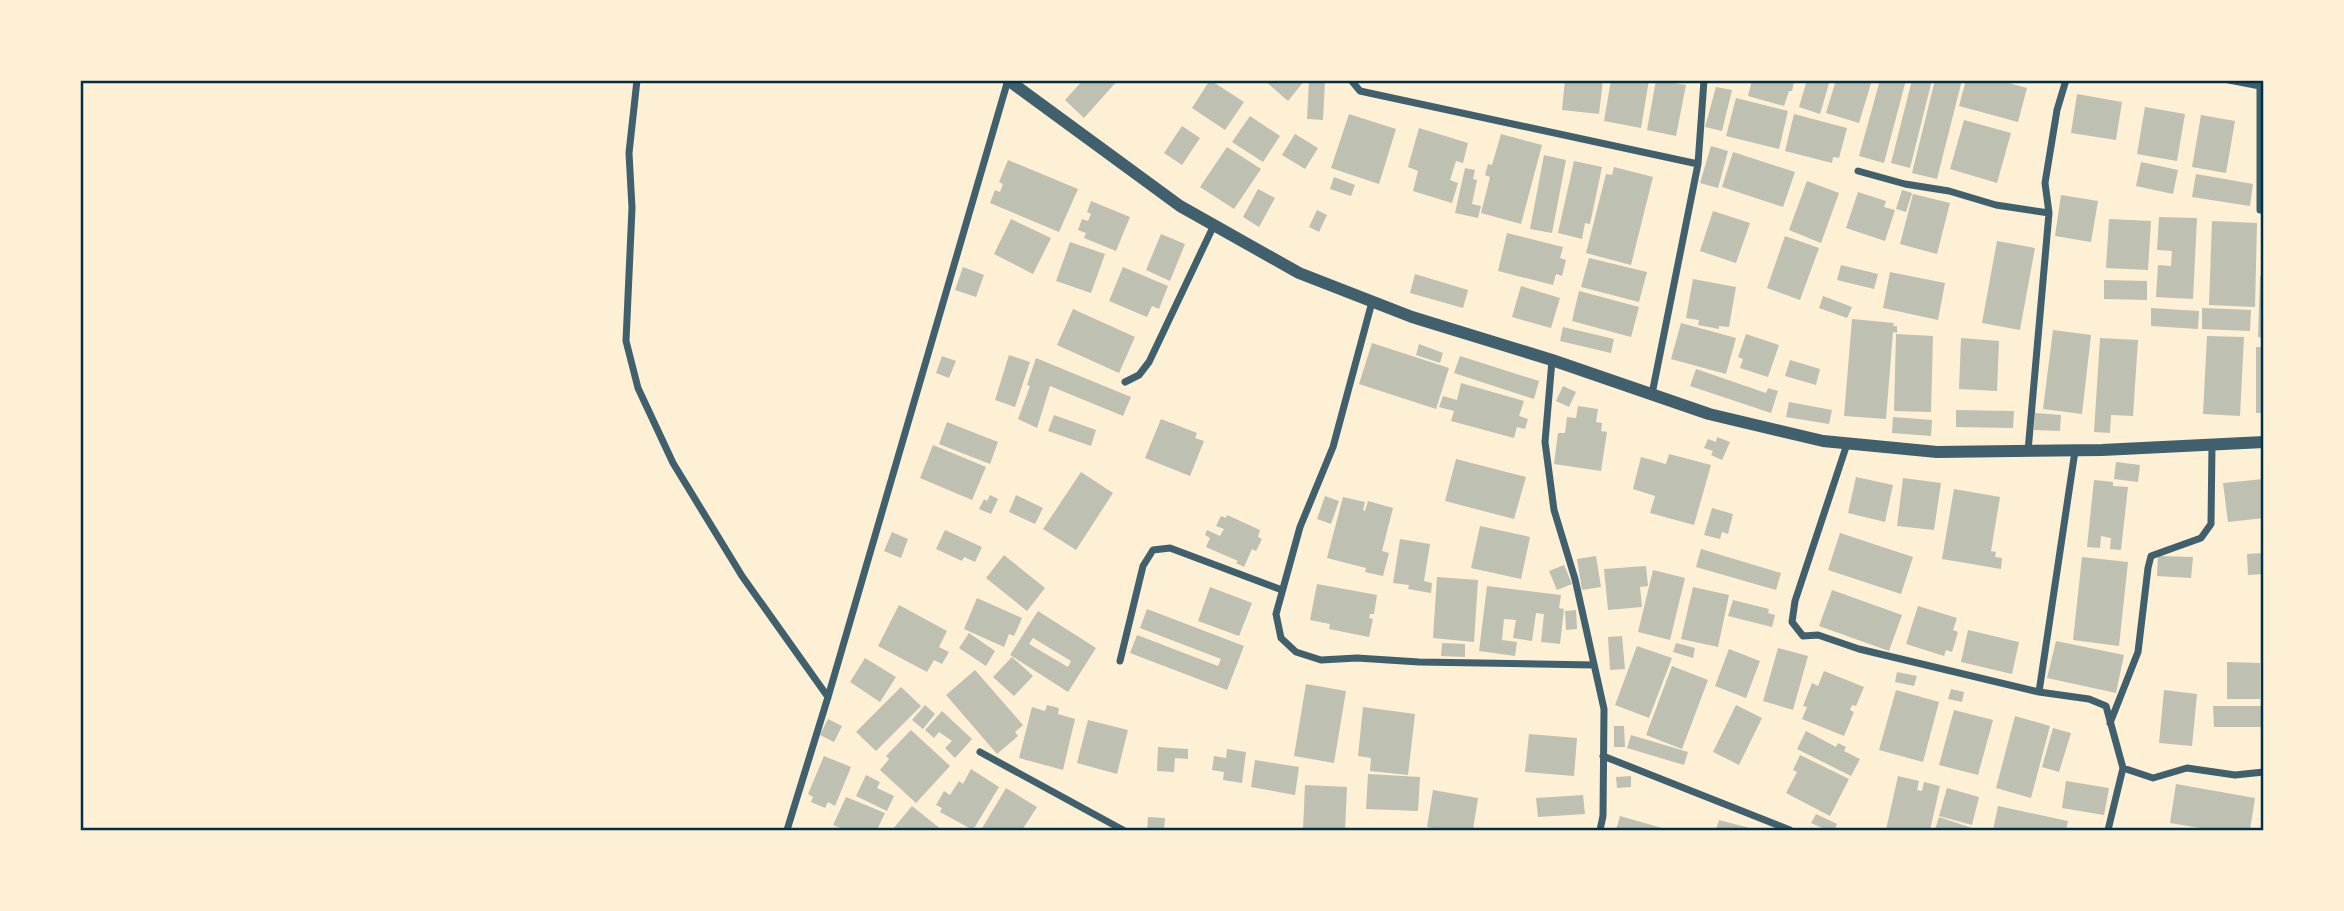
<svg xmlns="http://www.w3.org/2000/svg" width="2344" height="911" font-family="Karla,sans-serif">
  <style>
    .building { fill: #bec0b2; fill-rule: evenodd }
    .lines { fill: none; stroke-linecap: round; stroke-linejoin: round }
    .minor { stroke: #3f606c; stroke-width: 7 }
    .tertiary { stroke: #3f606c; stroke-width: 12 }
    .neatline { fill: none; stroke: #003049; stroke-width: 2.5 }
  </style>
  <rect width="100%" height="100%" fill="#fdf0d5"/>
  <!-- building -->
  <path class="building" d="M1083,80H1118L1084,118L1065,100Z
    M1210,80L1244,102L1225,130L1192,108Z
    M1264,80H1305L1288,101Z
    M1309,80L1325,81L1323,120L1307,119Z
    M1565,80H1603L1599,114L1562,110Z
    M1611,80H1649L1641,128L1604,121Z
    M1656,80L1686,85L1676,136L1647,130Z
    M1752,80H1788L1794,82L1792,91H1789L1784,106L1748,96Z
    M1807,80H1830L1820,114L1799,107Z
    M1836,80H1872L1859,123L1826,113Z
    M1880,80H1906L1884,163L1859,156Z
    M1912,80H1932L1910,168L1891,163Z
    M1935,80H1962L1937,179L1912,173Z
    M1966,80H1998L2027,88L2018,122L1959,106Z
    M1716,87L1732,90L1722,131L1705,127Z
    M2077,94L2122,102L2116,140L2071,133Z
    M1736,98L1788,111L1779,149L1726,136Z
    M2145,107L2185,114L2177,161L2137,154Z
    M1349,114L1396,129L1379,184L1331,168Z
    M1794,114L1847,128L1839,158L1833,157L1832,163L1785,151Z
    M2201,115L2235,121L2226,173L2192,167Z
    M1250,116L1280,136L1263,162L1232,142Z
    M1964,120L2011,133L1997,183L1950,169Z
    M1182,126L1200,138L1182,165L1164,153Z
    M1419,128L1468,143L1463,163L1456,161L1450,180L1458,183L1452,203L1413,191L1418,171L1408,167Z
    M1295,134L1318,148L1305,169L1282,155Z
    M1501,134L1542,145L1521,224L1481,213L1490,177L1485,175L1488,164L1492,165Z
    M1711,146L1728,151L1718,188L1700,183Z
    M1227,147L1261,169L1234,209L1200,187Z
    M1733,152L1795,172L1783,207L1722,187Z
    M1544,155L1566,160L1552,233L1530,229Z
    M1008,160L1078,189L1059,232L990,203L995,190L1000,192L1003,184L999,182Z
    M1574,161L1602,167L1590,224L1585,223L1582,239L1558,233Z
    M2141,162L2178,170L2173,194L2136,186Z
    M1614,167L1653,177L1631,265L1586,253L1606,174L1612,175Z
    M1465,168L1475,170L1473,179L1477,180L1472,204L1481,206L1478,218L1455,213Z
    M2196,174L2253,184L2250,206L2192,197Z
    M1334,177L1355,185L1351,196L1330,189Z
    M1807,181L1839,193L1821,243L1789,230Z
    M1258,189L1275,198L1259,227L1243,217Z
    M1902,190L1912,193L1906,212L1896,209Z
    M1858,192L1886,201L1884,207L1895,210L1885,241L1846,228Z
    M1913,194L1950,203L1937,254L1900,244Z
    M2061,195L2098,201L2091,242L2055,236Z
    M1091,201L1130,217L1116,251L1084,238L1086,233L1078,230L1082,219L1088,221L1091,214L1087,212Z
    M1317,210L1327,215L1319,232L1309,227Z
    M1713,211L1750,223L1736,263L1700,251Z
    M2159,217L2197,218L2193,299L2156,297L2158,265L2171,266L2172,251L2157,250Z
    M1011,219L1051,238L1033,274L994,254Z
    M2109,219L2151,221L2148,270L2106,268Z
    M2212,221L2257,223L2255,307L2209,305Z
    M1507,233L1563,247L1560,258L1566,260L1562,276L1556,274L1553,285L1498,271Z
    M1161,234L1185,244L1170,281L1146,270Z
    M1785,236L1819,248L1800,300L1767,288Z
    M1997,241L2035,248L2020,330L1982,323Z
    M1070,242L1105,254L1091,293L1056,281Z
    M1589,258L1647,272L1639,302L1581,287Z
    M1841,265L1878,274L1874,289L1837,280Z
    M963,267L984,275L976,297L955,290Z
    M1123,267L1168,286L1159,309L1152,306L1147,317L1109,301Z
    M1890,272L1945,283L1938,320L1883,308Z
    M1415,274L1468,290L1463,308L1410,293Z
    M2260,276H2264V338L2258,337Z
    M1693,279L1736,287L1729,327L1719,326V329L1698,325L1699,320L1686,318Z
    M2104,280L2147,281V300L2104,299Z
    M1521,286L1560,298L1551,328L1512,317Z
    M1579,291L1639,307L1631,337L1572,321Z
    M1823,296L1852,307L1847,318L1819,308Z
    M2151,308L2199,311L2198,329L2151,326Z
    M2202,308L2251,310L2250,331L2202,329Z
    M1073,309L1135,337L1119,373L1057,345Z
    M1852,319L1894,323L1893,326H1897V333L1893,332L1886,419L1844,416Z
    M1681,323L1736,338L1726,374L1671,359Z
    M1563,327L1614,339L1611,353L1560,341Z
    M2053,330L2091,335L2082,414L2043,409Z
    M1746,334L1779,345L1768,377L1740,368L1743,359L1738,357Z
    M1896,334L1933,336L1931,412L1894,411Z
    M2207,336L2244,337L2240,416L2203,414Z
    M1961,338L1999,341L1997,391L1959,389Z
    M2100,338L2138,340L2133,416L2111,415L2110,433L2094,432Z
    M1372,343L1449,368L1436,409L1359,384Z
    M1419,344L1443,353L1440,363L1416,355Z
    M2256,347H2264V413H2256Z
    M1009,355L1030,362L1015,407L995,400Z
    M942,356L956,361L949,378L936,373Z
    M1460,356L1539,381L1534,399L1454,373Z
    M1036,358L1131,397L1123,416L1050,386L1037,428L1018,419L1030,386L1027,385Z
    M1790,360L1820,369L1816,385L1785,376Z
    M1696,369L1766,393L1768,388L1778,391L1771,413L1690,386Z
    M1461,383L1524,401L1519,416L1528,419L1525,429L1517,427L1514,438L1451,421L1454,411L1439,407L1443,396L1457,400Z
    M1563,386L1576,392L1569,407L1556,401Z
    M1789,402L1832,410L1829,424L1786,417Z
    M1578,406L1598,409L1596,422L1602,423L1601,431L1607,432L1601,471L1554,464L1558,433H1565L1567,417L1576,418Z
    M1956,410L2014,411L2013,428L1956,427Z
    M2035,413L2061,415L2060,431L2034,430Z
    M1054,415L1096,430L1091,446L1048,431Z
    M1893,417L1932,420L1931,436L1892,433Z
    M1161,419L1197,433L1195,438L1204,441L1190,476L1145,458Z
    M947,422L998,442L990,464L939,444Z
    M1717,437L1730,442L1722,460L1711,455L1713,451L1704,448L1708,439L1716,442Z
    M933,445L986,467L972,500L920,478Z
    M1669,454L1711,465L1694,525L1650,513L1655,496L1633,489L1641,457L1666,464Z
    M1456,459L1526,477L1514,519L1445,501Z
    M2116,462L2140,465L2138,482L2114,479Z
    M1081,472L1113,493L1076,550L1043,529Z
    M1856,477L1893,485L1885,522L1848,513Z
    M1903,478L1941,483L1934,530L1897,526Z
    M2264,479V518L2228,522L2223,483Z
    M2094,480L2113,482V486L2128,487L2121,550L2110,549L2111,538L2101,536L2100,548L2087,547Z
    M1954,489L2000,497L1991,551L1996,552L1995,557L2002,558L2001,569L1942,559Z
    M990,495L998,499L991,514L979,509L984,499L987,501Z
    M1016,495L1043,508L1035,524L1009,512Z
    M1325,496L1339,501L1331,524L1317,519Z
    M1343,497L1365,502L1363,510L1365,511L1368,501L1393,508L1382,551L1389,553L1383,576L1365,572L1366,568L1327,558Z
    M1712,508L1733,514L1728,534L1722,532L1720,539L1704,535Z
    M1227,515L1260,530L1258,537L1262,539L1256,551L1252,549L1244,567L1236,563L1238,561L1206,547L1210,538L1205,535L1207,530L1220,536L1224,529L1216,526L1221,516L1226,518Z
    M1480,526L1530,537L1521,579L1471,568Z
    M945,530L982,547L975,562L964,557L962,561L936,549Z
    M892,532L908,539L901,558L884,551Z
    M1840,533L1913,557L1901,594L1828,570Z
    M1400,539L1430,544L1424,581L1432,583L1431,593L1408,589L1409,585L1393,583Z
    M1701,549L1781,573L1776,590L1696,567Z
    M2264,553V574L2248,575L2247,554Z
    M1004,555L1045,588L1027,611L986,578Z
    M1596,556L1601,587L1582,590L1577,559Z
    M2158,556L2193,557L2191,578L2157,576Z
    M2082,557L2128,562L2119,646L2073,640Z
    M1564,565L1572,584L1557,590L1549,571Z
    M1646,566L1648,586L1640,587L1642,607L1608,610L1604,569Z
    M1653,570L1685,578L1670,640L1638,632Z
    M1437,577L1478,580L1474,642L1433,638Z
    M1317,584L1377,595L1374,614H1370L1369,618L1373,619L1369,637L1329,629L1330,624L1310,620Z
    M1487,586L1561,595L1559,608L1564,609L1560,644L1541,642L1544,614L1536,613L1532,641L1513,638L1516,620L1504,619L1502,640L1517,642L1515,656L1479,651Z
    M1210,587L1252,603L1239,636L1198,621Z
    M1693,587L1729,595L1718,647L1681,639Z
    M1832,590L1902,615L1889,651L1819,626Z
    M977,598L1022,618L1014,636L1009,634L1004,647L964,629Z
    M1733,600L1769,609L1768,613L1775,615L1772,627L1728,616Z
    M899,605L947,631L939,647L949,652L942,664L934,660L927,672L878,646Z
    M1918,606L1957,618L1953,630L1958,632L1952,652L1946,650L1944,656L1906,644Z
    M1147,609L1244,646L1227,690L1130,653L1137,635L1218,666L1221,659L1140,628Z
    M1576,610L1577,629L1566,630L1565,611Z
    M1038,611L1096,648L1068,692L1010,655ZM1033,638L1071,661L1068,667L1029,644Z
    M1968,630L2019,642L2012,674L1961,662Z
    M969,633L995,651L986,666L959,648Z
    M1622,636L1625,669L1610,670L1608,637Z
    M2056,641L2124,655L2116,693L2047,678Z
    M1442,643L1465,644V657L1441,656Z
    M1676,643L1695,648L1693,658L1673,652Z
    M1637,646L1672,658L1649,718L1615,705Z
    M1778,648L1808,656L1793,710L1763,701Z
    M1729,649L1760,661L1746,698L1715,686Z
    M1012,657L1033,676L1014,696L993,677Z
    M865,658L896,677L880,702L850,682Z
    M2227,662L2260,663V699H2227Z
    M1672,666L1708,680L1682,749L1646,735Z
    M975,670L1023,725L1015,732L1018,736L997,754L946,695Z
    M1824,671L1864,687L1856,706L1852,705L1850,710L1854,712L1844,736L1802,719L1807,707L1803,706L1812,683L1818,686Z
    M1897,672L1917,676L1914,686L1895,682Z
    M1306,684L1346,691L1334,763L1294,756Z
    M901,687L921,706L876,751L856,732Z
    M1951,689L1964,692L1962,702L1948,699Z
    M1896,690L1939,702L1923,762L1879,750Z
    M2164,690L2197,694L2192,746L2159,743Z
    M925,705L935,714L923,729L912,720Z
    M1047,705L1059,708L1058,714L1075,719L1063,770L1019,758L1032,707L1045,711Z
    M1736,705L1762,718L1739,765L1713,752Z
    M2213,706H2262L2261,727H2214Z
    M1363,707L1415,714L1408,775L1370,771L1371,758L1358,756Z
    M1954,710L1993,720L1978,775L1939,765Z
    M942,711L972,739L955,758L945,748L952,741L939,732L934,738L925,730Z
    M2015,716L2050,726L2031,798L1996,788Z
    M828,719L842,726L834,742L820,735Z
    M1088,720L1128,730L1117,774L1077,763Z
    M1614,726H1624L1625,747H1614Z
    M2053,728L2071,733L2059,772L2042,767Z
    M911,730L950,766L916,803L880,770L889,759L886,756Z
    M1806,731L1836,747L1838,743L1846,747L1844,751L1860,759L1851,776L1797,749Z
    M1529,734L1577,738L1574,776L1525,772Z
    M1631,735L1688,752L1684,765L1627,748Z
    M1158,747L1188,749V759L1175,758L1174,772L1157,771Z
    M1227,749L1246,752L1242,783L1223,780L1224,772L1212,770L1214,756L1226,758Z
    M1800,755L1849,779L1830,816L1786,793L1797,772L1793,770Z
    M824,756L851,767L835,806L828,802L825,808L811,802L813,797L808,794Z
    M1255,760L1299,767L1295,795L1251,787Z
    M971,769L999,787L973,830L940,812L942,808L936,805L944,791L950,795L959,781L963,784Z
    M1368,774L1420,777L1418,811L1366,809Z
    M866,775L880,782L877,788L894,796L887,811L856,796Z
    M1631,776V787L1617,788L1616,777Z
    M1898,776L1919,781L1917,790L1922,791L1924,782L1940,786L1930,830H1886Z
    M2066,781L2109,788L2104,815L2062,808Z
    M2176,784L2255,798L2250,830H2213L2170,823Z
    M1305,785L1347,787L1345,830H1303Z
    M1006,788L1037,807L1022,830H981Z
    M1947,788L1979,797L1972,825L1939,816Z
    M1433,790L1478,798L1473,830H1447L1427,827Z
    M1583,795L1585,814L1538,817L1536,798Z
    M846,797L885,813L877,830H845L833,825Z
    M912,806L942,830H892Z
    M1998,806L2068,821L2066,830H1993Z
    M1816,814L1837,824L1834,830H1827L1811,823Z
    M1620,816L1669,830H1616Z
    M1148,817L1165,818L1164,830H1147Z
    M1939,817L1972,828L1971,830H1935Z
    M1719,820L1757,830H1716Z"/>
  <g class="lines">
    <!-- minor -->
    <path class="minor" d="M637,80L629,153L632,208L626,341L638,388L673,463L742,576L828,697
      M1351,80L1360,91L1698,164
      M2229,80L2260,86L2261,80
      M2260,86V210
      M1858,171L1905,184L1949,191L1996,205L2049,213
      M1372,302L1333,447L1300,527L1276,614L1281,638L1296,652L1321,660L1357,658L1419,662L1594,665
      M1552,360L1545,442L1554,510L1575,579L1604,709L1603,816L1600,830
      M1125,382L1139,375L1149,362L1214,225
      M1652,394L1698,164L1704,80
      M1847,444L1795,601L1792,622L1803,636L1818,635L1859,649L2039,692L2075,451
      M2028,451L2049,213L2045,183L2057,110L2066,80
      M1120,661L1143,566L1153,550L1170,548L1282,590
      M2039,692L2089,699L2106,706L2123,768L2108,830
      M2110,723L2138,652L2148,568L2151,556L2201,538L2211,524L2212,445
      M980,752L1123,830
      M1603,756L1790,830
      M2123,768L2153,778L2187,768L2235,775L2264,772
      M787,830L828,697L1008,80"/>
    <!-- tertiary -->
    <path class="tertiary" d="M1008,80L1180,206L1299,273L1412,317L1552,360L1709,414L1823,441L1937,452L2102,450L2264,442"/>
  </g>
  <!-- border -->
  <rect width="2344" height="911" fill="none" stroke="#fdf0d5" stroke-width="164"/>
  <rect x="82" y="82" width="2180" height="747" class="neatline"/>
</svg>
